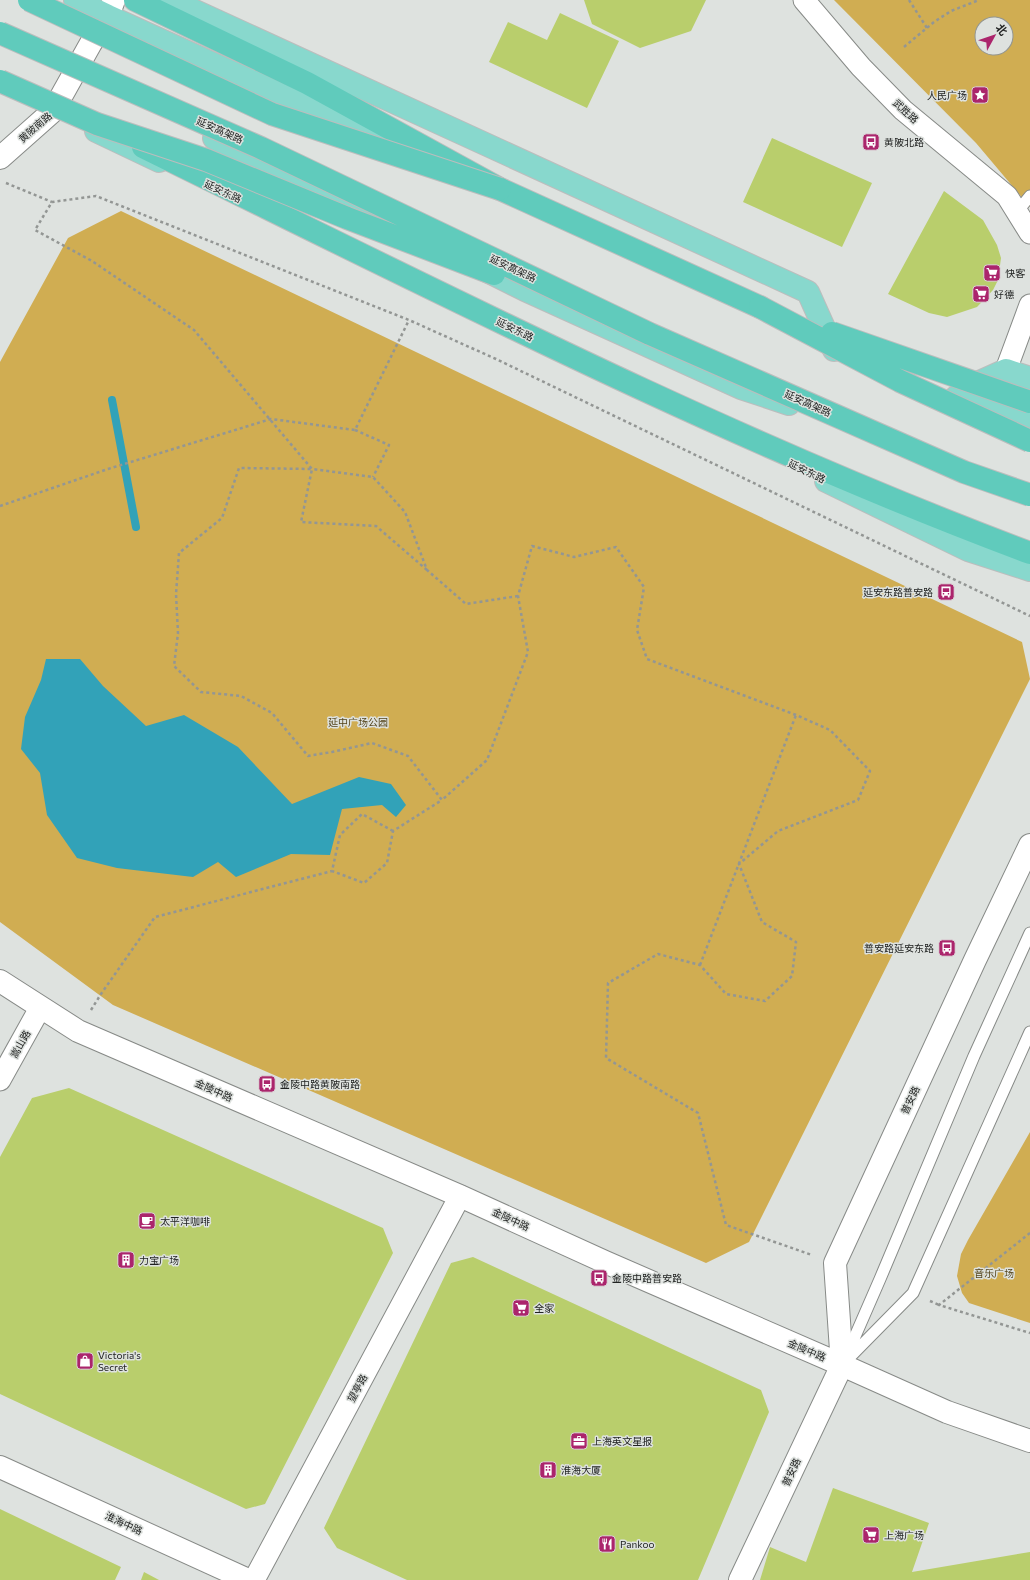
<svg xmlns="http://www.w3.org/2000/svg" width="1030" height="1580" font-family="Commissioner,'Noto Sans SC',sans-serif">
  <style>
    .green { fill: #d0ad52; fill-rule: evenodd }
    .water { fill: #32a2b8 }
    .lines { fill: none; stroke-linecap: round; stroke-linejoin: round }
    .stream { stroke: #32a2b8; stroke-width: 8 }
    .building { fill: #b9ce6c }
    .service-casing { stroke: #878a87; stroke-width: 13 }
    .minor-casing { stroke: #878a87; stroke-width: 23 }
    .tertiary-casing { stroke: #878a87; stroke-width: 24 }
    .secondary-casing { stroke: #878a87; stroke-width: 24 }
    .primary-casing { stroke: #bcbdbd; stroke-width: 24 }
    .trunk-casing { stroke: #bcbdbd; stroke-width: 24 }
    .path { stroke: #939694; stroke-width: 2.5; stroke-dasharray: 3 3; stroke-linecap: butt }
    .service { stroke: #fff; stroke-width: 11 }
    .minor { stroke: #fff; stroke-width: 21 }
    .tertiary { stroke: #fff; stroke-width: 22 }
    .secondary { stroke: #fff; stroke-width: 22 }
    .primary { stroke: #88d8cd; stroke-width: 22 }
    .trunk { stroke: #60cbbc; stroke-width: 22 }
    .trunk-bridge-casing { stroke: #bcbdbd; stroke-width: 24; stroke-linecap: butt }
    .trunk-bridge { stroke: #60cbbc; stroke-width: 22 }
    .labels { text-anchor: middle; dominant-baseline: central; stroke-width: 3; stroke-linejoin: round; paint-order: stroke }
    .poi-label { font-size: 10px; fill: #212322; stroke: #dee2df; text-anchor: start }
    .street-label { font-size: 10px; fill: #212322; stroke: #dee2df }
    .park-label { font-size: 10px; fill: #534319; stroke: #dee2df }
  </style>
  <rect width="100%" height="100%" fill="#dee2df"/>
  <!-- green -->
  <path class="green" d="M834,0H1030V207L976,143ZM982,24H1006V48H982Z
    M121,211L1022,642L1030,679L749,1242L706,1263L113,1005L0,922V362L68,238Z
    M1030,1132V1323L969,1303L962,1293L957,1276L961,1254L968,1240Z"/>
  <!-- water -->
  <path class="water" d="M46,659H80L103,686L146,726L184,715L238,747L292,804L359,777L391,784L406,805L396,817L382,805L342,809L330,855L291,854L236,877L218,862L193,877L117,868L77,858L47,815L40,773L21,749L25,717L41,680Z"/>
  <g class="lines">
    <!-- stream -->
    <path class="stream" d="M112,400L136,527"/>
  </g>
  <!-- building -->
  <path class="building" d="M584,0H706L691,31L640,48L592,24Z
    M560,13L619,41L587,108L489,62L508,22L547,40Z
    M772,138L872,183L842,247L743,202Z
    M944,191L983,220L997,245L1001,258L998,280L993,290L977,307L947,317L929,313L888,294Z
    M69,1088L383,1228L393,1253L265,1504L246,1509L0,1394V1157L32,1098Z
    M473,1257L761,1390L769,1412L698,1580H407L337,1548L324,1528L451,1263Z
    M833,1488L929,1523L912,1572L1030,1552V1580H760L770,1547L806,1562Z
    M0,1509L121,1567L115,1580H0Z
    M144,1572L159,1580H141Z"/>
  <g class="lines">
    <defs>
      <path id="service" d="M1017,212L1030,196
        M846,1357L880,1279L974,1056L1030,933
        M847,1360L913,1293L1030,1032"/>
      <path id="minor" d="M804,0L861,67L903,110L1007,196L1030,233
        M1006,370L1030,305
        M0,1080L40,1008
        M254,1580L460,1196"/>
      <path id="tertiary" d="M0,158L53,111L91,43L108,16L114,0
        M0,981L78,1031L460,1196L605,1262L842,1365L947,1412L1030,1441
        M740,1580L842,1365L835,1263L975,960L1030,845"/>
      <path id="secondary" d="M0,1467L248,1580"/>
      <path id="primary" d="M75,0L108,16L392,145
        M171,0L808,292L834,350
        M96,131L159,161
        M214,138L408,233
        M477,266L525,290L741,388L789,404
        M964,389L1006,370L1030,378
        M956,397L1030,425
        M826,481L968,550L1030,570"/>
      <path id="trunk" d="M135,0L307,83L500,189L760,307
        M143,147C435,290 725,439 1030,553"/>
    </defs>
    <!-- service casing -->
    <use href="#service" class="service-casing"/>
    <!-- minor casing -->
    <use href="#minor" class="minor-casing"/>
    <!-- tertiary casing -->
    <use href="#tertiary" class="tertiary-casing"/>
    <!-- secondary casing -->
    <use href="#secondary" class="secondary-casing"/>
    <!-- primary casing -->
    <use href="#primary" class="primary-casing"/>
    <!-- trunk casing -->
    <use href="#trunk" class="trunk-casing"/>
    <!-- path -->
    <path class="path" d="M909,0L927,28
      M904,47L934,22L951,11L979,0
      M6,183L52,202
      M355,430L389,445L373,477
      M0,506L108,469L271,419L355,430L409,320
      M427,570L376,526L301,522L312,469L239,468L222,518L179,553L176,594L178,633L174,666L201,692L241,696L272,713L308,756L332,752L372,743L408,756L442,800L487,760L528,652L518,596L532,546L574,557L616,547L644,587L637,630L647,659L796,715L830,730L870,771L858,800L778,831L739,864L762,922L796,942L792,976L765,1001L726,994L700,965L658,954L608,983L606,1058L698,1113L726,1225L812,1255
      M518,596L466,604L427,570L405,512L373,477L312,469L194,330L92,261L35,230L52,202L96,196L409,320L496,359L1030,616
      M393,831L362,814L340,835L332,871L364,883L387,863L393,831L442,800
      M700,965L796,715
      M91,1010L101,994L155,917L332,871
      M1030,1233L939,1305L1030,1333
      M930,1301L939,1305"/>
    <!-- service -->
    <use href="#service" class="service"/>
    <!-- minor -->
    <use href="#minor" class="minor"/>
    <!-- tertiary -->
    <use href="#tertiary" class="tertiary"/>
    <!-- secondary -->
    <use href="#secondary" class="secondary"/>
    <!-- primary -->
    <use href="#primary" class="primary"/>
    <!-- trunk -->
    <use href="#trunk" class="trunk"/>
    <defs>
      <path id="trunk-bridge" d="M29,0L272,114L500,189
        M0,33L261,148L650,334L964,472L1030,495
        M0,81L97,124L206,160L347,218L494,274
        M760,307L900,381L1030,441
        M832,333L1030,402"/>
    </defs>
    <!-- trunk-bridge casing -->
    <use href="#trunk-bridge" class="trunk-bridge-casing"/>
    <!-- trunk-bridge -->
    <use href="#trunk-bridge" class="trunk-bridge"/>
  </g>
  <!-- icons -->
  <defs>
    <symbol id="sight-square" viewBox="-11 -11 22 22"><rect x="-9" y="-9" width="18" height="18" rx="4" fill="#ab256c" stroke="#dee2df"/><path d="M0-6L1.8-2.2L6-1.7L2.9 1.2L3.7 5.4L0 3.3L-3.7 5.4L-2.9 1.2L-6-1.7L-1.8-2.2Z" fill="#fff"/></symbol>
    <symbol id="bus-square" viewBox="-11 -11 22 22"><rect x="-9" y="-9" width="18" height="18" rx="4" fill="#ab256c" stroke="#dee2df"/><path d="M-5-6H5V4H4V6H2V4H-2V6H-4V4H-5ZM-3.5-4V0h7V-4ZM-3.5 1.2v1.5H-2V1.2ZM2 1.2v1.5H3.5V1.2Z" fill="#fff"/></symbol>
    <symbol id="supermarket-square" viewBox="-11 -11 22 22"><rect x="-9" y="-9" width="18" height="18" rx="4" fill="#ab256c" stroke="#dee2df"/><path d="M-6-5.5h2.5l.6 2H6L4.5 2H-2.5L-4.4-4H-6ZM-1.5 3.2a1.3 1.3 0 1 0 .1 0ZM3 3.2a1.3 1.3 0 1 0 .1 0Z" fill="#fff"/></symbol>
    <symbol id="cafe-square" viewBox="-11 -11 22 22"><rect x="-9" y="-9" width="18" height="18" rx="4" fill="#ab256c" stroke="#dee2df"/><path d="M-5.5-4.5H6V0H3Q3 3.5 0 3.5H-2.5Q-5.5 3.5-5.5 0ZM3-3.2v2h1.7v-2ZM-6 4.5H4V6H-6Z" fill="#fff"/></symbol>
    <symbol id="building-square" viewBox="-11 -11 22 22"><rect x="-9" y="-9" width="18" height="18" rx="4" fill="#ab256c" stroke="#dee2df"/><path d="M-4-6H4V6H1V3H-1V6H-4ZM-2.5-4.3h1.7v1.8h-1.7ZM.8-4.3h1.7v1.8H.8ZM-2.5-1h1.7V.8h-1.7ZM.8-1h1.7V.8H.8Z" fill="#fff"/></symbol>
    <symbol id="shop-square" viewBox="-11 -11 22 22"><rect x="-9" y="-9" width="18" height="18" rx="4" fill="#ab256c" stroke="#dee2df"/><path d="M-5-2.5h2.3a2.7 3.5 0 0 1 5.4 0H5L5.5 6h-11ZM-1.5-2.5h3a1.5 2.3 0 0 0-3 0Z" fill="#fff"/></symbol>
    <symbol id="office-square" viewBox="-11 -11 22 22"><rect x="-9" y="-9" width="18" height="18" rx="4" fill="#ab256c" stroke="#dee2df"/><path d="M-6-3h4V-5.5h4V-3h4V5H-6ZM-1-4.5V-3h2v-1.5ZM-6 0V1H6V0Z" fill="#fff"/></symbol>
    <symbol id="restaurant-square" viewBox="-11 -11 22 22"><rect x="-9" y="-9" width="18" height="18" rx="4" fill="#ab256c" stroke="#dee2df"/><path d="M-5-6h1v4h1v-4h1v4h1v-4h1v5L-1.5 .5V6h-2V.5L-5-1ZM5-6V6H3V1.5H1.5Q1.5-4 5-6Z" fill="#fff"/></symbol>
  </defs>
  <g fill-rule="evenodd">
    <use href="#sight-square" x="970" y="85" width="20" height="20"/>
    <use href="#bus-square" x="861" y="132" width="20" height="20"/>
    <use href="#supermarket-square" x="982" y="263" width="20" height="20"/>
    <use href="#supermarket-square" x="971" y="284" width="20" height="20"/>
    <use href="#bus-square" x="936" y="582" width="20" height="20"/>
    <use href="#bus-square" x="937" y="938" width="20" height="20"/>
    <use href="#bus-square" x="257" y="1074" width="20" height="20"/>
    <use href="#cafe-square" x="137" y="1211" width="20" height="20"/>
    <use href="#building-square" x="116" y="1250" width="20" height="20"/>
    <use href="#bus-square" x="589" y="1268" width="20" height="20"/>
    <use href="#supermarket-square" x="511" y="1298" width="20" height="20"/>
    <use href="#shop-square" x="75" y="1351" width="20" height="20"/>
    <use href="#office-square" x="569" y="1431" width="20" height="20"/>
    <use href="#building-square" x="538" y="1460" width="20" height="20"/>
    <use href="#supermarket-square" x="861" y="1525" width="20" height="20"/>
    <use href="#restaurant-square" x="597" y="1534" width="20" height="20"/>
  </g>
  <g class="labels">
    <!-- poi labels -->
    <g class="poi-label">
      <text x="967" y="95" text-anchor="end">人民广场</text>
      <text x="884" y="142">黄陂北路</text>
      <text x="1005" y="273">快客</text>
      <text x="994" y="294">好德</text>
      <text x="933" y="592" text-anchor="end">延安东路普安路</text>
      <text x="934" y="948" text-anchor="end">普安路延安东路</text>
      <text x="280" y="1084">金陵中路黄陂南路</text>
      <text x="160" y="1221">太平洋咖啡</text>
      <text x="139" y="1260">力宝广场</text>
      <text x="612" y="1278">金陵中路普安路</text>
      <text x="534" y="1308">全家</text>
      <text x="98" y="1355">Victoria's<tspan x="98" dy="12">Secret</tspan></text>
      <text x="592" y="1441">上海英文星报</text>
      <text x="561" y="1470">淮海大厦</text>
      <text x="884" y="1535">上海广场</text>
      <text x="620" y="1544">Pankoo</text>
    </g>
    <!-- street labels -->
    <g class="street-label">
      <text transform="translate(906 111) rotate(43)">武胜路</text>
      <text transform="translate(35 127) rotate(-41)">黄陂南路</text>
      <text transform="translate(220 130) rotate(24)">延安高架路</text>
      <text transform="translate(223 191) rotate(25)">延安东路</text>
      <text transform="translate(513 268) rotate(25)">延安高架路</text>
      <text transform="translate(515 329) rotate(26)">延安东路</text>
      <text transform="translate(808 403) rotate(24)">延安高架路</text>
      <text transform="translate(807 471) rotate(26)">延安东路</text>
      <text transform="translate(20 1044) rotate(-61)">嵩山路</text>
      <text transform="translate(214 1090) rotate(24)">金陵中路</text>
      <text transform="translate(910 1100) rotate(-65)">普安路</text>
      <text transform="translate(511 1219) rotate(25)">金陵中路</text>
      <text transform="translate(807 1350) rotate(23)">金陵中路</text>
      <text transform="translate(357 1388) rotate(-62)">望亭路</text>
      <text transform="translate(791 1472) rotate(-65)">普安路</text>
      <text transform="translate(124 1523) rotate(25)">淮海中路</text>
    </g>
    <!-- park labels -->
    <g class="park-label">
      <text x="358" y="722">延中广场公园</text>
      <text x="994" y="1273">音乐广场</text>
    </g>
  </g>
  <!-- north arrow -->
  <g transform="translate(994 36) rotate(50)"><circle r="19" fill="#dee2df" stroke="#929693"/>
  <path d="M0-3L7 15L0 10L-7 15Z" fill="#ab256c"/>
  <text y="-6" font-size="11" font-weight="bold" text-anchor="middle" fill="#212322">北</text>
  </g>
</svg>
